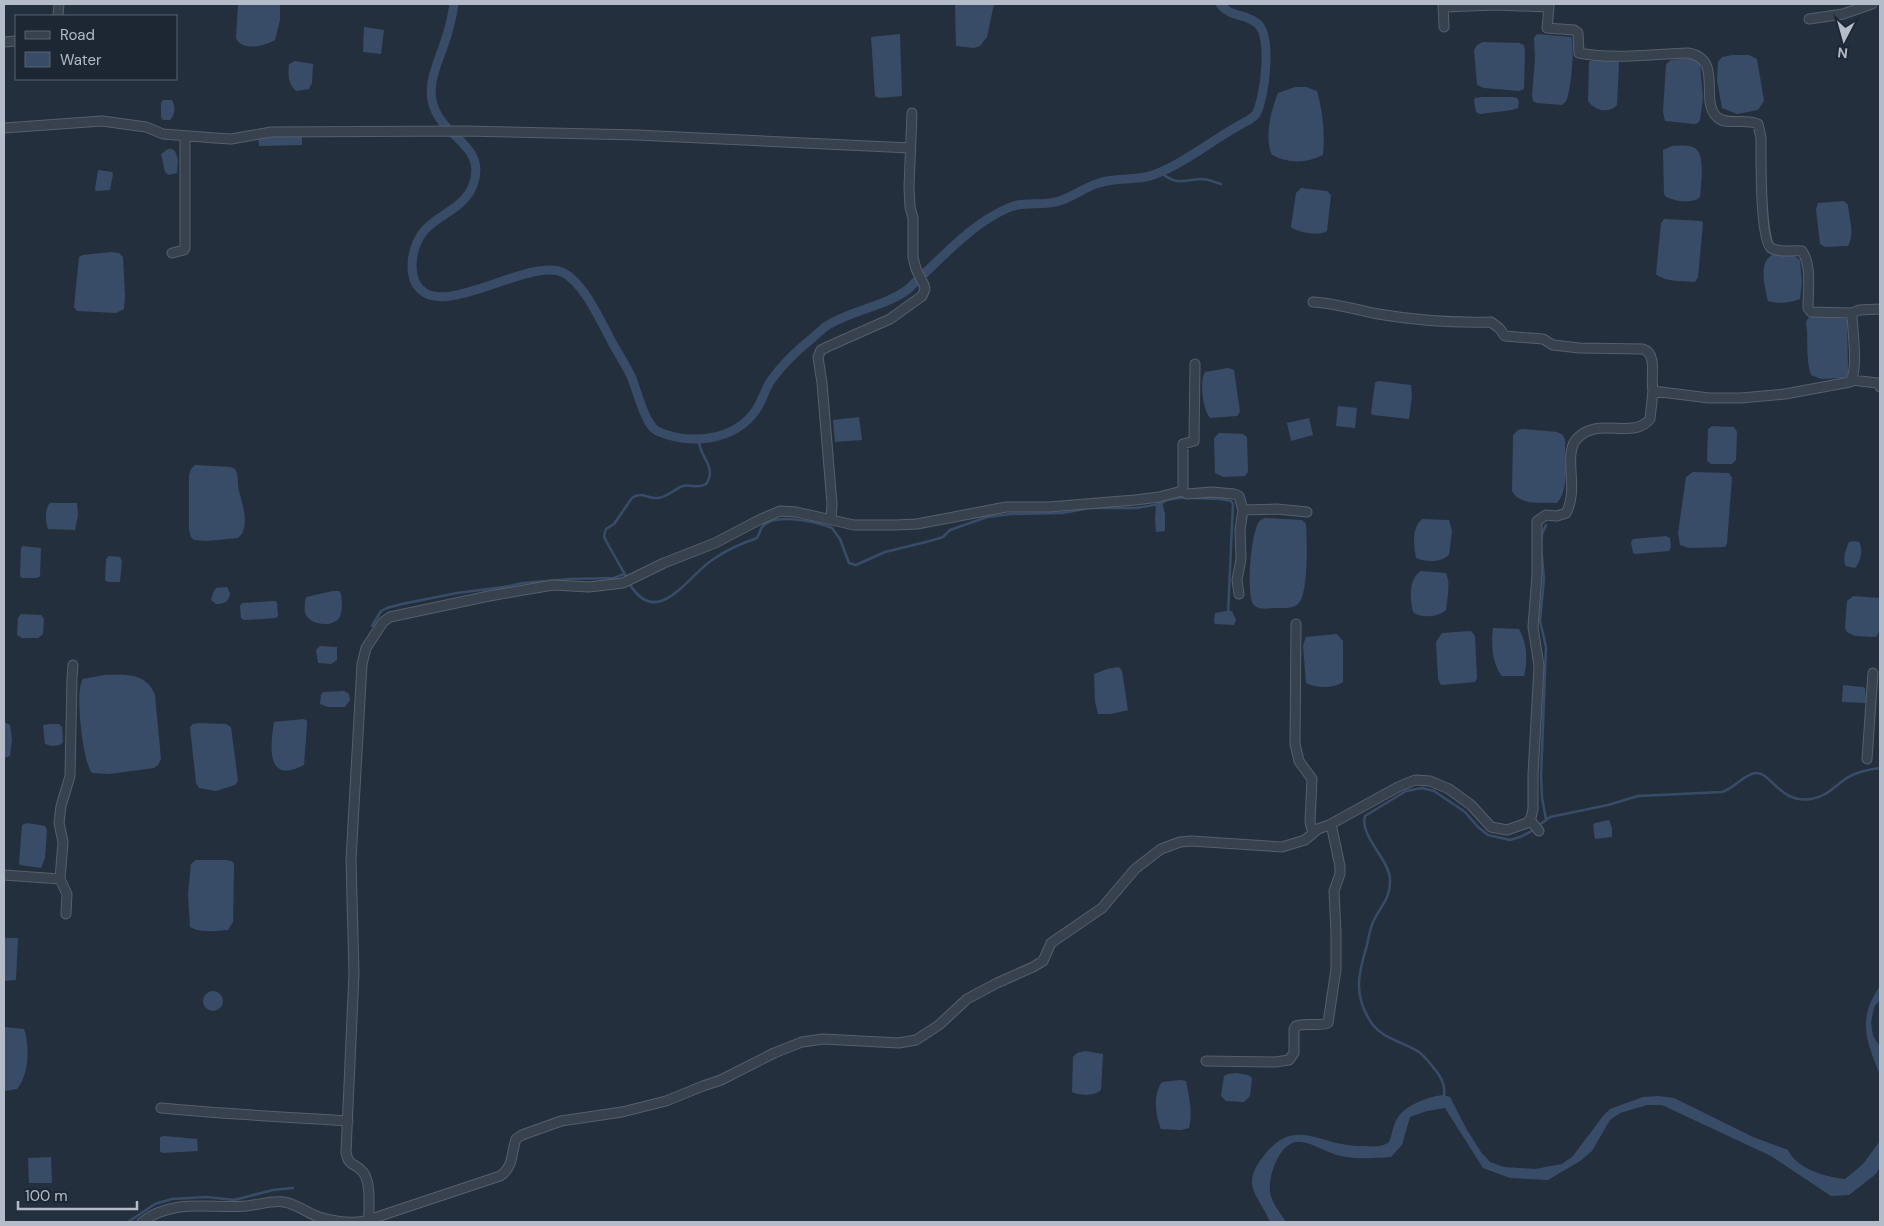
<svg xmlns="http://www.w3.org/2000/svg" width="1884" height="1226" font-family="'DM Sans',sans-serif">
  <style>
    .water { fill: #394c67 }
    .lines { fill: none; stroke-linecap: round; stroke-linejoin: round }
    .stream { stroke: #394c67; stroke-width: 2.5 }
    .canal { stroke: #394c67; stroke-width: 9 }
    .minor-casing { stroke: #565f6c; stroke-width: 11 }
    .minor { stroke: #38414e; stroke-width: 9 }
  </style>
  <rect width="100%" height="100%" fill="#242f3e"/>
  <!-- water -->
  <path class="water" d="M238,4H280V20L275,40C265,46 242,52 236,38Z
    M955,4H994L987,37L980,46L974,48L956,46Z
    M364,27L384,30L381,54L363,52Z
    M900,34L902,96L879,98L875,96L871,37Z
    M1537,34L1571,37C1575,46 1571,89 1567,99C1566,102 1564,103 1562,105L1537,103L1533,101L1532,96L1535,59L1534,38Z
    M1483,42L1519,43L1524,45L1525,51L1524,89L1519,91L1484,88L1477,85L1474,50L1477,45Z
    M1732,55H1749L1757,59L1764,101L1758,110L1737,114L1722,108L1717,81L1718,62L1722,57Z
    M1693,58L1698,60L1700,64L1703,98L1700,120L1698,123L1694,124L1665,121L1663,112L1666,64L1671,60Z
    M1604,59L1618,60L1619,63L1617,105C1609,114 1595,111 1588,101L1589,62L1592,60Z
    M295,61L313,64L312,83L309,89L296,91C288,84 288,74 289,64Z
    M1295,87H1306L1317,91C1323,112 1325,133 1323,155C1307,163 1289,164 1272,155C1264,138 1271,110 1278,93Z
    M1482,97H1513L1517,98L1519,102L1518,108L1512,110L1480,114L1476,112L1474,100L1475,98Z
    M163,100H172C176,107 175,115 170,120H163L161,117V103Z
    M302,135V145L259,146L258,136Z
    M1672,146C1679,146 1690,144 1696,149C1705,155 1701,187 1700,197C1690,205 1677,201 1666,197L1664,194L1663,150Z
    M168,149H172L175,151L178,160L177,173L169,175L165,172L161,154Z
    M98,170L112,172L113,174L110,190L96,191L95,189Z
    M1301,188L1327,191L1331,195L1327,231C1319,236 1299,233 1291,227L1296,193Z
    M1844,201L1848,205C1849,217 1855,235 1848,246L1825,247L1820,244L1816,209L1818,203Z
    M1664,219L1702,221L1703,223L1698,277L1695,282C1684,281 1664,282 1656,274L1661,223Z
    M111,252L119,253L123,257L125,296L124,309L116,313L77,311L74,307L79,257L83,255Z
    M1772,255H1793L1800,260L1802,282L1800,299C1791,303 1778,304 1768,301C1765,289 1758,262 1772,255Z
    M1815,316L1845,318L1847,320L1848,368V374L1845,378L1821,379L1811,375C1805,357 1809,340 1806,322L1809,317Z
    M1228,368L1234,370L1240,412L1237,416L1210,418C1203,410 1199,381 1205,372Z
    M1378,381L1411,385L1412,396L1409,419L1373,415L1371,413L1375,383Z
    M1338,406L1357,408L1355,428L1336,426Z
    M859,417L862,440L835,442L833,420Z
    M1309,418L1313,435L1291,441L1287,423Z
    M1712,426L1734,427L1737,432L1736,460L1732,464H1711L1707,461L1708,429Z
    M1523,429L1557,432L1563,435L1565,440C1565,459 1570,488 1557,503C1541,502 1520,506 1512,491L1513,435L1518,430Z
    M1219,433L1243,434L1247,437L1248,472L1245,476L1223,477L1215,473L1214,438Z
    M195,465L230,467C233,468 235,468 236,471C239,476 237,485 239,491C242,504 251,527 238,538L207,541L194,540L191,537L189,530V475L191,469Z
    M1693,472L1729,473L1732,478L1727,543L1725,547L1689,548L1680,545L1678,533L1686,477Z
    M1162,501L1165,514V531L1156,532L1155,519L1156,503Z
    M50,503H77L78,515L75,530L48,529C45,522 45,508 50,503Z
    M1266,518L1302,520L1306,524C1307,539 1309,597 1297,605C1291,609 1282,608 1275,608C1268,608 1258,611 1253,604C1246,593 1251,532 1259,522C1260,520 1264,518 1266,518Z
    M1422,519L1449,520L1452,531L1449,555C1440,563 1426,562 1416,558C1414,545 1411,529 1422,519Z
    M1666,536L1670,538L1671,547L1669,551L1636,554L1633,553L1631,542L1633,539Z
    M1854,541L1859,542C1864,550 1860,562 1855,568L1846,566C1842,559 1846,549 1849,542Z
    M23,546L41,548L40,576L37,578H22L20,576L21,548Z
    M109,556L120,557L122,561L120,582H108L105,580L106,559Z
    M1421,571L1446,573C1451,584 1447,599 1446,610C1438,617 1421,619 1413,612C1410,599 1408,579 1421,571Z
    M227,587L230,593C229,602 224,604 216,604L211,600L213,593L216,588Z
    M333,591H339L341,594C342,602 343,611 339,618C332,628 309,625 305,613C304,608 305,602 306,597Z
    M1853,596L1880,598C1880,610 1883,627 1876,637L1855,636L1847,632L1845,628L1847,601Z
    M275,601L277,602L278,616L276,618L244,620L241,618L240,606L242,603Z
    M1227,611H1232L1236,620L1234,625L1215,624L1214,622L1215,613Z
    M21,614L41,615L44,619L43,634L38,638H22L17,635L18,618Z
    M1493,628L1519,629C1527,643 1528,660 1524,676H1502C1492,665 1491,642 1493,628Z
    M1471,631L1475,636L1477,678L1475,682L1441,685L1438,679L1436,642L1442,633Z
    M1337,634L1343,641V682C1333,689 1316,688 1306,683L1303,645L1306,637Z
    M320,646L337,647V660L331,664L318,663L316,650Z
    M1118,667L1120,668L1122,671L1128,710L1111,714H1098L1095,702L1094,674L1107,669Z
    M104,675C125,675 146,672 155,695L161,759L158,765L154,768L109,774L92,773C83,763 74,689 83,679Z
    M1843,685L1863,687L1865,688L1866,703L1842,702Z
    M344,691L349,694L350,700L345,707H328L320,704L321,695L323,692Z
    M304,719L307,721V726L304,765C266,785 270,747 274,722Z
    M4,722L10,725L12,739L10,756L4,758Z
    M199,723L226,724L231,727L238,781L235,785L216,791L199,788L196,783L190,727L193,724Z
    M51,724H59L62,727L63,742L60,745L52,746L45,744L43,725Z
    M1609,820L1612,828V837L1595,839L1593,825L1595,823Z
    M27,823L45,826L47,830L45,858L41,868L20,865L19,863L22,825Z
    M196,860H226L232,861L234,864L233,922L228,930C217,931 200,933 190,927L188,894L191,864Z
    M4,938H18L16,980L4,981Z
    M1880,986V1000L1874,1007L1871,1023L1873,1036L1880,1047V1075C1866,1040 1857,1019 1880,986Z
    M203 1001a10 10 0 1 1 20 0a10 10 0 1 1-20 0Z
    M4,1027L24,1029C30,1047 29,1074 17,1089L4,1091Z
    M1085,1051L1103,1054L1101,1090C1094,1096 1081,1096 1072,1092L1073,1057L1077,1053Z
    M1236,1073L1248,1075L1252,1078L1250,1096L1244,1102L1226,1101L1221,1096L1224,1076L1228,1074Z
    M1180,1080L1186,1081C1189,1096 1193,1113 1189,1128L1181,1130L1161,1129C1155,1115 1153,1094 1162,1082Z
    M1443,1095L1450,1097L1467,1130L1481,1152L1490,1162L1504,1167L1535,1169L1562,1164L1573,1156L1603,1116L1610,1109L1643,1097L1658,1096L1674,1098L1753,1137L1788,1150C1797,1169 1825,1177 1845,1179L1863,1164L1880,1141V1166L1876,1174L1849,1195L1831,1196L1771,1156L1662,1105H1647L1620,1113L1610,1120L1592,1151L1580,1161L1548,1180L1510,1178L1483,1168L1445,1108L1427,1111L1410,1117L1402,1145L1391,1157C1374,1158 1353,1160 1337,1155C1325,1152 1313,1143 1301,1142C1280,1139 1268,1176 1270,1192C1271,1202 1281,1214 1286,1222H1270C1257,1192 1239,1185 1266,1153C1293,1121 1314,1140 1347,1145C1354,1146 1360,1146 1367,1146C1375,1147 1382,1147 1389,1142C1392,1136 1392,1129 1395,1123C1401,1106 1427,1097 1443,1095Z
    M164,1136L197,1139L198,1151L162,1153L160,1151V1137Z
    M51,1157L52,1183H29L28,1158Z"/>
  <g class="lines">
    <!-- stream -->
    <path class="stream" d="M1159,171C1178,187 1181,180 1201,179C1208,179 1214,182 1221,184
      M1193,498L1221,499L1231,501L1233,504L1228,614
      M627,578L606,541L604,536L606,529L614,524L632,498C641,491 648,499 658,498C668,497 674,489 683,486C690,484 699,489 706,484C708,481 710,477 710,473C710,460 699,455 699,440
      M629,583C657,630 686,578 712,560C725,551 742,543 757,538C759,535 760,530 762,527C775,512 817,522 832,528L840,539L849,563L856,565L885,552L930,541L943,537L950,530L987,517L1011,514L1062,513L1090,508H1136L1160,504L1167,500L1185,497
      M372,626L381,611L387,608L402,604L457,593L504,587L523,583L570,579L614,578L624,574
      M1546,819L1542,798L1541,776L1546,647L1540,621L1544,579L1541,546L1542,534L1546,525
      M1538,826L1550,817L1608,805L1638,796L1722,792C1735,788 1743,775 1755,773C1771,771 1779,804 1811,799C1825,797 1833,788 1844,780C1853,773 1869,769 1880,768
      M1444,1097C1445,1086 1443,1081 1437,1072C1431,1065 1426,1057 1419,1052C1402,1041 1380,1039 1369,1019C1353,993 1359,972 1367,945C1369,937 1370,927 1374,920C1382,904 1391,898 1390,878C1388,858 1359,835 1365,816L1406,791L1422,788L1434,791L1465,812L1478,827L1488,835L1510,840L1520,837L1534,830
      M128,1222L155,1204L172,1199L207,1197L234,1200L273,1190L293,1188"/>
    <!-- canal -->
    <path class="canal" d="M454,4C452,17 449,31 444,44C437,65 425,88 435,110C447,139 487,147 473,185C464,209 438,214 424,231C411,247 405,281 425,293C456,311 533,257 564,273C585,284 603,326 614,346C620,356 626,366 631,376C637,390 645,425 657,431C689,445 734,442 756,410C763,400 765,388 772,379C783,364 795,352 810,340C815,336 820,331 825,327C850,310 882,308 907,290C914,284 920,277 927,271C951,248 976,222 1008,208C1023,201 1040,206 1055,202C1071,199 1084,187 1099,183C1116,177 1136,181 1153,175C1186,163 1217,136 1249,120C1252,118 1256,115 1257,112C1265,95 1272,38 1258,24C1246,13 1231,18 1220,4"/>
    <defs>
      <path id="minor" d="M1443,4L1444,27
        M1444,7L1496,5L1549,7L1547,28L1574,30L1578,33L1579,53C1615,60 1653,54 1688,53C1724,59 1699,101 1717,117C1726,126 1745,118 1758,124L1761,138C1761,155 1760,241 1771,248C1779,253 1793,250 1802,251C1812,266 1808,291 1808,308L1811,312L1852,313L1859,310L1880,309
        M58,16L59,4
        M1809,19L1843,14L1872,4
        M4,42L16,41
        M4,128L102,121L146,127L163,134L215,138L231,139L271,132L464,131L637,135L910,148
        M172,253L184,250L185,248V136
        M1313,302C1335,303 1356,310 1378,314C1414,320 1454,323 1491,322L1499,328L1505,336L1543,339L1553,345L1579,348L1643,349C1658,354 1650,377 1653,391L1709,398H1741L1785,394L1850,382C1859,370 1852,329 1852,313
        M1851,380L1878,383L1880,387
        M1182,491L1187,494L1212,492L1234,494L1239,496L1243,510L1240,530L1241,559L1237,580L1239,594
        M1243,510L1277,509L1307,512
        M831,520L832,504L822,383L818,357L821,350L827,347L890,319L922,296L925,289L924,285L916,269L913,257V218L910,207L909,187L912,113
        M1296,624L1295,744L1299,761L1312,779L1310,822L1313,833
        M1867,759L1873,673
        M1530,820L1539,831
        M4,875L60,879
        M66,914L67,894L60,879L63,842L59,823L61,806L70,776L72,678L73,665
        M1206,1061L1275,1062L1289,1060L1294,1053V1029L1296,1026C1307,1022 1318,1027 1328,1023L1336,969V933L1334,891L1340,874V866L1331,824
        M161,1108C223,1114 285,1117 348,1121
        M142,1222C173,1198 209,1209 246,1206C257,1205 274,1200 284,1202C297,1204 307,1213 319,1217C333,1221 351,1224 365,1221L500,1176C514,1167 511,1153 516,1139L522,1135L561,1121L622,1112L666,1101L703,1086L721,1080L774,1053L802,1042L823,1039L899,1043L916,1040L939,1025L967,999L997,983L1033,967L1043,961L1051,943L1102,908L1135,869L1161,849L1180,842L1191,841L1282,847L1305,840L1318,829L1329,825L1398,787L1415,780L1430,781L1449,789L1471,805L1491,827L1507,830L1527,823L1531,818L1533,809V775L1539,666L1533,627L1537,575V521L1546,515L1557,516L1566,513C1579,490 1564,458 1575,441C1595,414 1633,441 1650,419L1653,391
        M369,1222C368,1208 372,1184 363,1172C356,1163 348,1167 346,1152L354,973L351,860L362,664L366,648L383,622L390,617L489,596L553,585L589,587L623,583L664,563L715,543L759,520L780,511L796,512L854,525H896L917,524L1006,507H1049L1135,500L1159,497L1182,491L1183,486V444L1194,441L1195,364"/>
    </defs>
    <!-- minor casing -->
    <use href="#minor" class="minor-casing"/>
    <!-- minor -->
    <use href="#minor" class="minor"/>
  </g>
  <!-- border -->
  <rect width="1884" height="1226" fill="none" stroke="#b4bcc9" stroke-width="10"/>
  <!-- legend -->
  <rect x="15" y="15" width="162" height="65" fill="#1d2633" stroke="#59626f"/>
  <rect x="25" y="31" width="25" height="8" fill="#38414e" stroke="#59626f"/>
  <text x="60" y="40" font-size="15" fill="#b4bcc9">Road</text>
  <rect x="25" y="52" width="25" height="15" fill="#394c67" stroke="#59626f"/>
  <text x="60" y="65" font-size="15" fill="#b4bcc9">Water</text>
  <!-- north arrow -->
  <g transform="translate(1844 40) rotate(186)" stroke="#1d2633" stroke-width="4" paint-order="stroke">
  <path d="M0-4L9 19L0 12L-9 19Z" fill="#b4bcc9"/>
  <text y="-8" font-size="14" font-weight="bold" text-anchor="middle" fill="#b4bcc9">N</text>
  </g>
  <!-- scale -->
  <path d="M18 1201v8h119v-8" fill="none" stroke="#b4bcc9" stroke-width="2.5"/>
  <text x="25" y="1201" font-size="15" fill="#b4bcc9" stroke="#1d2633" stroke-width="4" paint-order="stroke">100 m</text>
</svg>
